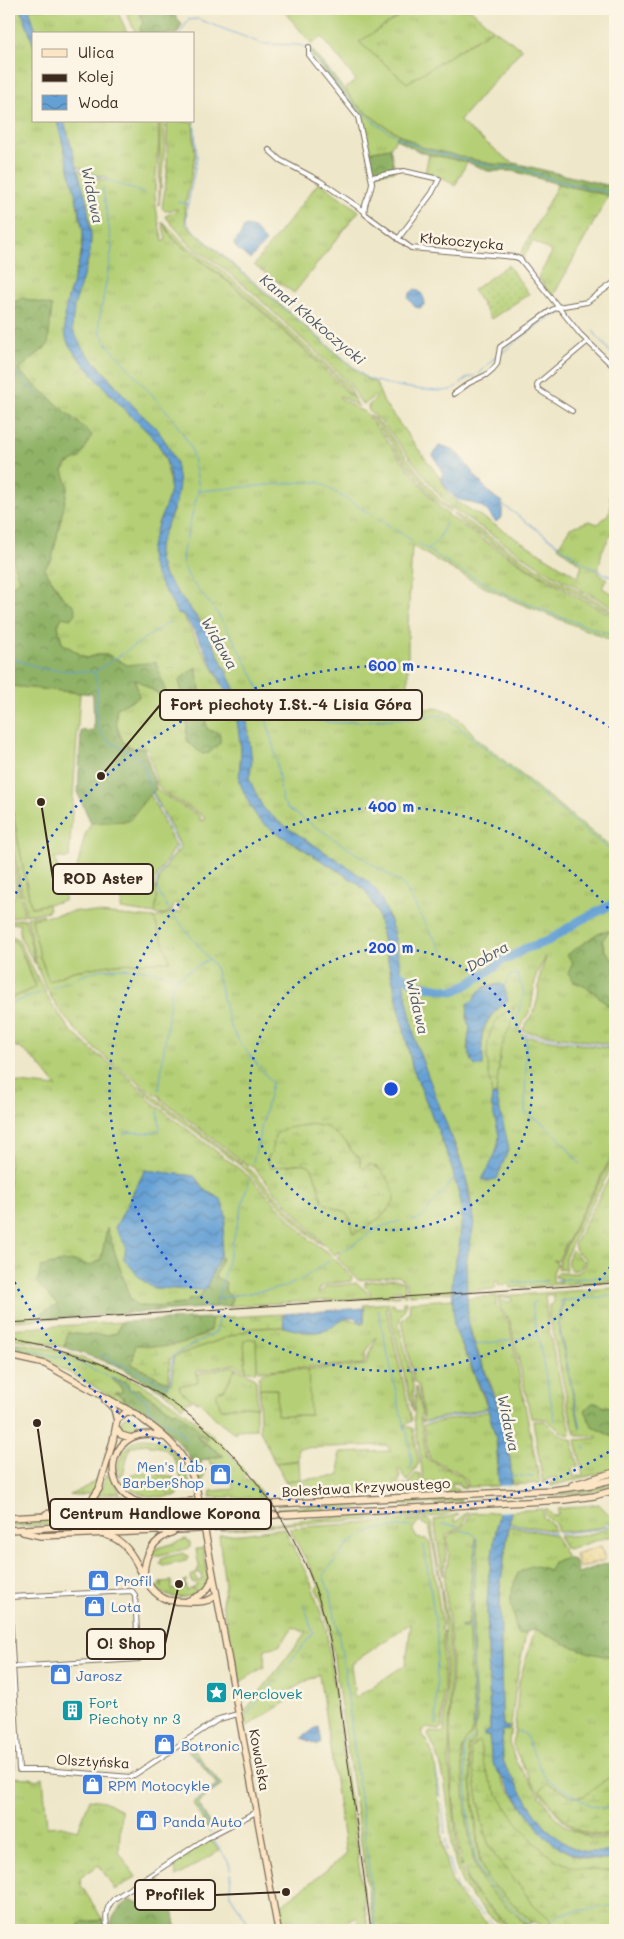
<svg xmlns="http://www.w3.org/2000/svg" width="624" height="1939" font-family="Mali,sans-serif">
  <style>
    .grass { fill: url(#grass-tufts); stroke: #787c4a; fill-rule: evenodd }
    .forest { fill: url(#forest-crowns); stroke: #656e42 }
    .wetland { fill: url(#wetland-marsh); stroke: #787c4a }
    .sand { fill: url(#sand-dots); stroke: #94825e }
    .park { fill: url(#park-dots); stroke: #787c4a }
    .garden { fill: #b4cf75; stroke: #787c4a }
    .water { fill: url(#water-waves); stroke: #50657a }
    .pier { fill: #eee7c9 }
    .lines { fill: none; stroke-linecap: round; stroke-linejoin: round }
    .stream { stroke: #65a0d5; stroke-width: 1 }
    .river { stroke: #65a0d5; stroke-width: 9 }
    .street-casing { stroke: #7a6c5a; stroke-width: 6 }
    .secondary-casing { stroke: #7a6c5a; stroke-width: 8 }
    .street { stroke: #fff; stroke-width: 4 }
    .secondary { stroke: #fce5c4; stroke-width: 5.5 }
    .rail { stroke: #3b2a1e; stroke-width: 1 }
    .secondary-bridge-casing { stroke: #7a6c5a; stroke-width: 8; stroke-linecap: butt }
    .secondary-bridge { stroke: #fce5c4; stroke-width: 5.5 }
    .ring { fill: none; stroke: #1d4ed8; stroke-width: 2.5; stroke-dasharray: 2.5 5 }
    .labels { text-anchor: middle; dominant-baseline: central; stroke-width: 5; stroke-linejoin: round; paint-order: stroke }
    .street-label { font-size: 14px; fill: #3b2a1e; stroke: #fcf5e5 }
    .shop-label { font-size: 14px; fill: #366cbe; stroke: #fcf5e5; text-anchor: start }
    .culture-label { font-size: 14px; fill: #0d838f; stroke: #fcf5e5; text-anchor: start }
    .water-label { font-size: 15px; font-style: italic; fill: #4c5967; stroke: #fcf5e5 }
    .centre { fill: #1d4ed8; stroke: #fcf5e5; stroke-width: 2.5 }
    .ring-label { font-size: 15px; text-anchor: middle; font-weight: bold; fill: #1d4ed8; stroke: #fcf5e5; stroke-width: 5; stroke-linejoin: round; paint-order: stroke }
    .leader { fill: none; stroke: #3b2a1e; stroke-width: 2 }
    .callout-dot { fill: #3b2a1e; stroke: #fcf5e5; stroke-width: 2 }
    .callout { fill: #fcf5e5; stroke: #3b2a1e; stroke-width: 2 }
    .callout-label { font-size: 15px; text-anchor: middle; font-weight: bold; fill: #3b2a1e }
  </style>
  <defs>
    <pattern id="grass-tufts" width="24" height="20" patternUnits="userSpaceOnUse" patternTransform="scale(1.25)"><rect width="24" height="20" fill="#b4cf75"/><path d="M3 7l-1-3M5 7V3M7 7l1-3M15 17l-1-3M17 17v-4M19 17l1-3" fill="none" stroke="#9cb265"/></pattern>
    <pattern id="forest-crowns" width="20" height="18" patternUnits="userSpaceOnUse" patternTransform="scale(1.25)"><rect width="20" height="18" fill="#8fb266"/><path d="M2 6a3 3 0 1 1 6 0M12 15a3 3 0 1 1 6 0" fill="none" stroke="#769153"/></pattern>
    <pattern id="wetland-marsh" width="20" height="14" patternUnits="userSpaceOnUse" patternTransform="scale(1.25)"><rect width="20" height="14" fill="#b4cf75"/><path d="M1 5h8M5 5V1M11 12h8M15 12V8" fill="none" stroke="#9cb265"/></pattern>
    <pattern id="sand-dots" width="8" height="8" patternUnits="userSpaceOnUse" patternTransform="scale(1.25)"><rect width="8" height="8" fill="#eeda9e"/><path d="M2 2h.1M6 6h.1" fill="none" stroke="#cdbb88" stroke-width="1.8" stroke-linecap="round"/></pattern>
    <pattern id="park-dots" width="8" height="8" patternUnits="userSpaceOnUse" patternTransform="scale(1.25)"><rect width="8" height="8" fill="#b4cf75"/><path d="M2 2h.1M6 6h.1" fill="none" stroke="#9cb265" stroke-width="1.8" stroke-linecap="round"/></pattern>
    <pattern id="water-waves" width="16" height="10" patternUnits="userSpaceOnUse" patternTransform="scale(1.25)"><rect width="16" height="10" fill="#65a0d5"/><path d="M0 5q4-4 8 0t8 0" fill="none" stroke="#5483ac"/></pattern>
  </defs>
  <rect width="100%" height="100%" fill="#fcf5e5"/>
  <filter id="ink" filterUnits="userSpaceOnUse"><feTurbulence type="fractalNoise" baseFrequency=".02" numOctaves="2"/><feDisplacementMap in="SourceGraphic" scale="10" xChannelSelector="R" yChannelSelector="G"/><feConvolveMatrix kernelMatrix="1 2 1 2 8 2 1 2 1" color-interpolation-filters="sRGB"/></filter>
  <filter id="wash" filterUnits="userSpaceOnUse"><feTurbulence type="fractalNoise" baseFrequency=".0096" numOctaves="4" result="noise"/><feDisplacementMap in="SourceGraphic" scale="20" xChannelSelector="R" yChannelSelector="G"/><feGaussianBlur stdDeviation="1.12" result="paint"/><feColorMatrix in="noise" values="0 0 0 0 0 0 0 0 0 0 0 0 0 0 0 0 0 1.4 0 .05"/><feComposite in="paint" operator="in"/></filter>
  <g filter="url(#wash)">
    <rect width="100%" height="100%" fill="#eee7c9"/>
    <!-- grass -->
    <path class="grass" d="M9,9H21L34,46V121H57C66,153 74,185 80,218C81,224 84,230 83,237C81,277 49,316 75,354L129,415L144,426L157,441L166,461L171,491L165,509L158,523L150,553C152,576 169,592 177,614H182L227,693L237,720L241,749L239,781L274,831L356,882L366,892L377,912L412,1066L449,1158L461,1202L462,1217L459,1247L454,1268L453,1292L409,1295L406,1282L399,1276L358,1280L338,1259L337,1257L340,1255L338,1251L336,1255L333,1254L253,1167L246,1164L161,1099L160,1096L156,1095C110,1061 70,1036 44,984C34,963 31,939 27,917L43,914L44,916L32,919L40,956L49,981L73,971L115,964L170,961L154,918L175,912L180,913L182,911L179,909L177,903L174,904L172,911L161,915L155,914C156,907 155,896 156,890C158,875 170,860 180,849L179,843L153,792L156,788L164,795L200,816L201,821L205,819L202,815L164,793L157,785L148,749L144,748H133L123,742L115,721L117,707L135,679L163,697C147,683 130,662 109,656C101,653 93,656 86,658L62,643L58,626C70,602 58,588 44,569L52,559L67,487L63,471L92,435L18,370L48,345L22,299L9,305ZM196,668L207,730L186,733ZM347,1143L351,1151L360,1158V1164L363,1169L375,1166L387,1177L386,1212L371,1224L352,1223C348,1207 335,1210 323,1202C320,1194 318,1178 314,1171C308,1158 296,1166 286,1165C280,1164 273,1161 267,1159L271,1153Z
      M29,9H116L128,34H37Z
      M125,9H138L143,23L140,29L142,34H136Z
      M410,9H470L493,29L407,83L359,42Z
      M312,50L356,104L380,123L399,134L390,148L368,152L364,128L360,117L311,55L310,52Z
      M64,121H158C161,146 155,170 155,195C156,211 159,226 163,241L166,240L162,222L174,240L232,285L314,359L352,397L359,407L341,396L339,397L357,409L365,412L432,499L443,511C497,552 555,586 615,617V644L606,638L514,601L480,585L412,546L408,627V708L412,711C421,710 432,707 441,709C451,710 470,728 475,737L615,851V900L584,917L554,935L522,948L513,954L501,958L486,971L456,988L444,989L420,984L408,978L401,971L389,917L376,890L345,865L279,822L268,814L259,802L249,779L252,760L227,672L209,637L215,632L214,630L207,632C193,606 164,587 158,557C155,543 166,526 172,514C181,492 180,469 169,448C162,433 149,423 138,411C125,397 113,382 101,368C91,356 75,345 72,328C69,302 86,276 90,251C94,224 84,196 77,170L105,181L107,177L96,175L76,166Z
      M160,121H164L165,143L159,205Z
      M167,121L193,122L195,156L185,208L186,225L367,379L376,383L384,403L440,478L450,497L578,577L582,565L558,547L570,528L589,521L598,524C617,507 609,509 610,487C610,481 613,473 615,467V527L602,551L598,573L607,579L602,588L615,595V608L544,570L452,508L441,497L380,420L369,411L368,406L376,398L374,396L365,404L361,403L350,384L251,291L219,265L189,244L165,216L177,211V209L165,211L162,208L167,174Z
      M429,154L467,162L455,186L442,178L425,173Z
      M319,182L359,211L294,293L254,265Z
      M558,184L609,195L553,296L538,278L552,252L533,241L523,258L520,255Z
      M164,222L187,246L216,266L244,289L323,362L349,386L355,399L331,373L235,286L182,246L170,234Z
      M369,414L380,423L437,497L452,511L450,513L434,499Z
      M454,513L539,570L615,611V615L532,570L462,523L453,514Z
      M9,793L31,907L48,904L49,911L26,915L9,826Z
      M9,835L24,915L9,918V904C23,893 10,870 9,855C8,849 9,842 9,835Z
      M615,904V962L605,950L602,940L608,932L579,946L568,955L573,963L574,982C588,987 597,994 607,1005L615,1002V1045L522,1031L534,1011L538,998L540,975L546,957L536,975L531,1008L519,1031L526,1038L527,1037L615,1049V1150L575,1225L558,1261L553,1260L557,1263L553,1273V1282L561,1281V1278L555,1277L557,1273H578L584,1268L585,1259L576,1251L574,1244L615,1167V1281L511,1288L510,1284L498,1285V1281H495V1289L470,1291L466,1290V1263L474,1224L469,1188L457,1149L440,1110L416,1044L402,977L420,986L448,993L459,990L493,970L503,961L511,960L522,952L552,939L581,922ZM500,984L508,1001C494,1010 481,1026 482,1042L467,1049L470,1027C468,1023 466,1019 467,1015C467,1008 478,990 484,987C488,985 495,985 500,984Z
      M25,918L35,964L21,939L19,924L9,923V921Z
      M9,934L18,939L49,1000L70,1030L93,1051L131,1079L148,1099L251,1178L311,1241L330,1254L352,1277L351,1281L324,1285L321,1287L318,1293L321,1292L325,1287L357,1283L370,1295L371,1293L365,1287V1282L396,1279L404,1282L406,1295L403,1296L401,1290L392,1291V1295L400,1294V1296L230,1306L232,1298L225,1291L215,1277L222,1258L220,1256L226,1216L221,1199L206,1191L194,1176L145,1170L115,1228L153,1288L205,1290L199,1298L189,1300L184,1304L157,1307L139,1306L130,1299L107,1229L101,1260L89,1266L58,1305L43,1312L44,1319L9,1321V1082L57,1087C42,1069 32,1051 9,1044V999L36,987L23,954L9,937Z
      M139,1085L253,1172L323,1245L312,1238L245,1169L147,1095Z
      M615,1153V1161L578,1230L565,1259V1266L567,1270L558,1269V1265L573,1231Z
      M572,1250L583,1261L582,1267L578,1270H572C564,1264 569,1257 572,1250Z
      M615,1288V1406L603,1407L592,1426L615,1438V1469L551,1486V1483L556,1482V1477L548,1479L546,1483H543L533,1421H545L557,1433L572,1440L578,1464V1466L572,1468L574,1477L583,1475L576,1440L597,1438V1436H576L573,1428L549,1316V1305L554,1303V1295H545L548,1326L571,1433L569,1435L561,1432L546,1419L531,1418L510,1321L500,1308L498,1296C504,1298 502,1305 512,1301V1298H505L501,1296ZM562,1300H564L559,1324L580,1428L558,1325Z
      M496,1296V1305L509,1323L540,1483L511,1485C511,1463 509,1441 503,1420C492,1378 467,1342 466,1298Z
      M453,1299L454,1327L488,1408L422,1422L423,1412L418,1385L414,1382L402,1320L409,1313L410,1302Z
      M403,1302H406C405,1314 399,1316 399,1324L413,1386V1412L388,1306L386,1307L412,1421L405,1425L406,1427H410L413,1429L419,1463L408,1481L405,1479L400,1469H398L400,1478L396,1491L294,1495L285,1481L340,1476L339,1453L391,1451L386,1445L298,1448V1460L275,1463L260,1430L259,1389H277L278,1415H309L308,1369L366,1365C367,1354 376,1344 376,1337L366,1352L364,1364L289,1368L259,1371L257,1368L256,1340H244L246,1371L234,1364L196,1372L198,1382L179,1386L181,1391L193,1400L187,1402L183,1407L164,1392L169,1383L171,1384L173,1361L175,1356L253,1328L284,1327L303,1332H315L324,1331L345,1318L364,1323L365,1310L363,1305L394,1303L396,1308L402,1307Z
      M121,1322L117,1333C101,1337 84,1335 68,1333L64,1347L9,1338V1329Z
      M9,1342C80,1349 152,1382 205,1429C221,1443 234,1458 247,1474L243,1478L248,1480H252L265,1498L210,1497L211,1491L234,1489L227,1467H220L219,1464H210L209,1459L201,1461C203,1469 207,1478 200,1484L198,1479L201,1476L202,1471H194L189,1458L198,1465L200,1461L214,1457L223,1456L197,1436L202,1435L208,1439L156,1400L130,1390L112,1379L120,1386L122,1390L121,1393H117L123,1398L128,1408C91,1384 54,1359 9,1353Z
      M236,1368L254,1377L256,1381L257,1407L240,1406L221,1410L216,1392L224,1390Z
      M416,1387L422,1412L420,1417L427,1459L461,1476L466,1488H462L460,1484L452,1483V1488H458V1492L400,1494L401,1486L405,1484L408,1485L416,1473L420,1474L421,1490H424L421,1462L414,1418Z
      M489,1411L496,1439L499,1486L467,1487C466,1470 441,1466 429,1458L423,1425Z
      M120 1425a9 9 0 1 1 18 0a9 9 0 1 1-18 0Z
      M142,1438C170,1437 183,1461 190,1485L182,1483C177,1463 173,1445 149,1446L148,1444L138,1445L130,1448L123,1474L119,1476C115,1458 126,1444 142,1438Z
      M148,1473C157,1477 167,1473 174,1478L179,1492L177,1496C160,1497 137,1500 126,1483C129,1472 138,1474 148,1473Z
      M103,1474L95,1492L77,1496L70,1495L86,1487Z
      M107,1475L113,1480L120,1493L98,1494Z
      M615,1483V1486L583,1493L552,1496V1494L579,1491Z
      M122,1495L131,1502L89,1504L96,1497Z
      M460,1499L461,1502L332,1509L326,1505Z
      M599,1504L613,1519L609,1523L614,1520L615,1522V1535L568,1549L564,1547L559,1536C574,1536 598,1535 610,1526L606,1522L604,1527L600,1528L558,1532L556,1525L545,1515L544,1509H547L553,1516L558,1515V1509Z
      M320,1505L326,1509L281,1512L277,1508Z
      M271,1508L274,1513L206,1517L205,1511Z
      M542,1509L543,1517L553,1526L555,1531L509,1523L511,1511Z
      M455,1510L443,1516L287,1524L219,1531V1530L309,1519Z
      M178,1512L172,1518L9,1527V1521Z
      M499,1512L489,1575L487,1605L490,1730L485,1736H489C491,1748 494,1762 499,1773C503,1785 514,1795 521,1805C546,1840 569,1866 615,1859V1930H546L538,1923L532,1922L488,1880L480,1862L468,1750L470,1745L475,1739L474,1728L477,1720L473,1667L474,1566L469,1624L461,1626V1628L469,1627L470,1666L474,1717L472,1734L462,1751L473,1858L480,1876L488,1888L507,1905L530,1930H513L477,1895L468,1881L461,1861L453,1797L450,1732L452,1657L449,1618L444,1582L449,1555L447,1539L450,1535L463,1526L467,1521L469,1513Z
      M467,1513L463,1524L446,1536V1554L443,1576L434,1520L459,1514L454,1519L455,1522L458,1521L464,1514Z
      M427,1519L431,1522L448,1627L450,1656L449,1762L458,1858L463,1874L472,1890L511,1930H506C492,1916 474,1904 464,1886C455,1870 453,1853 451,1835C447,1800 446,1766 428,1735L430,1732L444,1733C448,1664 446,1595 429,1527L420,1522L413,1528V1531L417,1538L426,1539L430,1543L442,1624L441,1629L443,1631L444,1690L442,1727L439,1730L426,1728L421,1731C425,1740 432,1749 434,1759C441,1795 438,1862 457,1891C466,1906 482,1917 494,1930H374L330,1633L322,1602L316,1589L319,1585L289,1528ZM411,1623L406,1664L355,1698L351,1664Z
      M509,1526L555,1535L567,1558L553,1563L550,1570L532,1566L515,1625L519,1635L526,1633L516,1684L509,1742L516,1762L555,1817L568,1828L590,1838L615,1840V1851C603,1852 588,1854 576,1849C543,1836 527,1797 507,1770L503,1760L502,1732L509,1727L503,1726L502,1715L500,1588Z
      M284,1528L311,1583L326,1629L368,1930H359L357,1917L336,1930H285L280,1906L346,1855L319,1674L287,1692L289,1698L286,1702L246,1727L245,1711L306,1633L293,1627L279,1646L265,1649L264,1667L240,1682L222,1603L225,1586L219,1535L242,1534Z
      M186,1539L190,1542V1548L151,1557L152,1550Z
      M203,1548L208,1578L204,1589L197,1591L193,1588L197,1585V1583H192L191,1576L195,1573L197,1581L202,1580L201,1573H196L199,1567L196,1549Z
      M183,1553L189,1556L186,1561L163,1566L160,1564L162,1558Z
      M187,1580L185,1583L187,1591L192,1588L196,1594C182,1599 167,1600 157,1588L161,1582L162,1588V1582L171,1581L172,1590L184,1588L183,1581Z
      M535,1629C557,1640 591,1657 615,1656V1838L589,1836L574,1830L561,1819L532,1783L513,1746L519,1682Z
      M188,1744L222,1785L198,1802L210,1825L207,1828L193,1803L217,1785L200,1762L189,1752L185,1746Z
      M9,1777L30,1778L37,1780L43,1777L47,1827L61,1826L78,1830L90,1799L104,1801L121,1810L119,1852L136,1877L115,1890L99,1865L80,1878L81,1885L103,1920L83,1922L79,1924L80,1930H9Z
      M210,1838L219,1851L176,1877L175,1863L186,1853Z"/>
    <!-- forest -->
    <path class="forest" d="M138,9H170L182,25L177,34H142L140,29L143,22Z
      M399,134L413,141L492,164L513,165L514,163L615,187V197L558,184L513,171H488L467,162L422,153L396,139Z
      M390,148L395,171L375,173L372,171L368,152Z
      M22,298L52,306L48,345L18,370L92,435L80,458L67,464L63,470L68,487L52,559L44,569L63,598L74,605L76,614L70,619L62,617L58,625L62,643L86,658L98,655H109L127,665L156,662L167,696L164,697L135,679L139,697L117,708C115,721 116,742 132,748C135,749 140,748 144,748L156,788L129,821L91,823L78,794L81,731L94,730L93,694L9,686V587L18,580L9,547V305Z
      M196,667L207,729L220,734V743L209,753L202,754L187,741V719L179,680Z
      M609,931L602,941L605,950L615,962V1002L607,1005C601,999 596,992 588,988C578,982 575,984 568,973L573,963L567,955L598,933Z
      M107,1228L130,1299L139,1306L157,1307L184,1304L188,1300L199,1298L205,1290L220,1256L222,1258L215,1277L226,1282L225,1291L232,1298L230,1306L44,1319L43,1312L58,1305L37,1283L41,1267C56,1263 75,1257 89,1266L101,1260Z
      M212,1318L210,1331L190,1341L165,1347L136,1345L132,1364L169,1383L164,1392L116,1365L64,1347L68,1333C84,1335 101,1337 117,1333L121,1322Z
      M111,1378L127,1382L130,1390L138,1389L173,1412L177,1411L209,1439L206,1441L202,1435L197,1436L200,1440L224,1456L214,1457L200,1461L198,1465C189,1458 185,1449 177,1441C169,1432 158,1427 148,1420C141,1415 138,1410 128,1408L124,1398L115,1393H121L122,1390L120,1386Z
      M592,1403H599L603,1407L615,1406V1438L592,1426L585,1410Z
      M567,1558L574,1560L578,1573L607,1563L612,1566H615V1656C591,1658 557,1640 535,1629L519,1635L515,1625L510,1596L518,1573L532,1565L550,1570L553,1563Z
      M154,1877C172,1886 173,1912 177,1930H151L150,1928L141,1930H111C110,1916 119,1908 130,1900L139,1903L150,1897L145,1883Z
      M103,1920L105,1930H80L79,1924L83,1922Z"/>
    <!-- wetland -->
    <path class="wetland" d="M514,1007L511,1026L501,1047L496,1094L492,1096C488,1061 477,1027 514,1007Z
      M309,1124L327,1127L347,1143L351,1151L360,1158V1164L363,1169L369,1164C378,1167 384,1173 389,1181C392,1186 395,1194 394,1200C392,1212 366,1227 356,1233L353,1234C351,1206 342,1214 323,1202C309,1160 318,1159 271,1168L267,1159L271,1153L275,1135L283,1129Z
      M283,1314L284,1327L253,1328L175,1356L170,1359L169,1383L132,1364L136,1345L165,1347L190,1341L210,1331L212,1318Z
      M476,1538C481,1548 476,1565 475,1576C469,1624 473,1672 477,1720L474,1728L475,1739L470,1745L468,1750L478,1849L480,1862L488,1880L532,1922L527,1925C514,1912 492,1896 483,1882C467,1858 463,1782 462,1751L466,1739L472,1734L474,1717L470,1666L469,1628H461V1626L469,1624L470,1589Z
      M479,1740C482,1749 481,1758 484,1766C494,1795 534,1852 563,1863C580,1870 597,1871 615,1871V1930H553L549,1918L534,1905L517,1883L495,1856L488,1843L482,1822L470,1750Z
      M615,1773V1835C607,1835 599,1835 591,1834C568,1831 554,1806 540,1790L548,1783L573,1797L584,1796Z"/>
    <!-- sand -->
    <path class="sand" d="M601,1546L605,1560L579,1568L575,1554Z"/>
    <!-- park -->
    <path class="park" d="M508,265L529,294L491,319L473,290Z"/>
    <!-- garden -->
    <path class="garden" d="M282,9H410L359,42L407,83L493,29L522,49L459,121L508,160L514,163V165L492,164L422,147L380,123L356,104L345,89L356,80L322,37L312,44Z
      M9,547L19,581L9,587Z
      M9,686L80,693L69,858H54L65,884L64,901L31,907L9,793Z
      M150,794L175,846L154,881L157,898L155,914L121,909L122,890L90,882V880L75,876L85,835L91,823L129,821Z
      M77,911L154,918L170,961L115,964L73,971L49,981L40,956L32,919Z
      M9,937L15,941L18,945L36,987L9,999Z
      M256,1339L257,1368L256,1372L246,1371L244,1340Z
      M233,1366L236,1368L224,1390L216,1392L221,1409L240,1406L256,1407V1429L235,1430L236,1433L233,1432L215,1418L200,1401L196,1402L195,1399L193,1400L181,1391L179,1386L198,1382L197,1374Z
      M308,1369L310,1415H277V1389H259V1376C269,1368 295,1369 308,1369Z
      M299,1461L300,1479L285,1481L276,1463Z
      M9,1682L15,1768L9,1769Z"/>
    <!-- water -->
    <path class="water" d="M21,9H29L37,34H34V46Z
      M57,121H64L87,202L91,236L90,253L74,307L72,328L82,348L138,411L157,429L167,444L176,463L179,484L176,502L158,548V556L163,573L208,633L246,714L252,760L249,779L263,808L279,822L345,865L367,881L376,890L382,900L393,930L416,1044L465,1173L474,1224L466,1263L468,1322L472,1339L503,1419L511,1466V1511L500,1588L502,1715L503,1726L509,1727L508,1731L504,1730L502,1732L503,1760L507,1770C527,1797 543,1836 576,1849C588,1854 603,1852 615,1851V1859C586,1863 565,1853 543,1835L494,1766L491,1756L489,1736H484V1733L490,1730L487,1605L489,1575L499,1512L498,1459L496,1439L485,1398L454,1327L452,1285L454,1268L459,1247L462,1217L461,1202L449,1158L412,1066L377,911L366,892L356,882L274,831L260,821L251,808L239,781L241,749L237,720L227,693L198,637L183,614H177C170,594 152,578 150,555C150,549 152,542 154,537C163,506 177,494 166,460C159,439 142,428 128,413C107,391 86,368 68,344C54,306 84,272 83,234C83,222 77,202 74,189C68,166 63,144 57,121Z
      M247,226L254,228L266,242L250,259L235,247L234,243L240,236L244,227Z
      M415,289C421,291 425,298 425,304L420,308L415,307L408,298L410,293Z
      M439,446C458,446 467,467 477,478C483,486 493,497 502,502V517L496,522C491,517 488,510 482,507C458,495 456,508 441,478L443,472L433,455Z
      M500,984L504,986L508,1001C497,1008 483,1022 482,1035C481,1042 484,1057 483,1066H475C465,1051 468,1043 470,1027L468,1023L467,1004L475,999C478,986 489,987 500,984Z
      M496,1094L509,1148L497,1179L486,1181L482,1179C490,1165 498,1153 499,1136L491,1103L492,1096Z
      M145,1170L194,1176L206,1191L221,1199L226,1216L220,1256L205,1290L153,1288L143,1281L124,1259L126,1246L115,1228Z
      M364,1308V1323L362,1324L354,1317C344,1318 340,1322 332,1327C316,1336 300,1331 284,1327L283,1314Z
      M318,1726L321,1743L318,1745L302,1738Z"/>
    <!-- pier -->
    <path class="pier" d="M513,1485L514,1511L496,1512L497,1486Z"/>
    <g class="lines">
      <!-- stream -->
      <path class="stream" d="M180,34L188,20L198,19L263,44L299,45L305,47
        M310,50L352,103L377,124L397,137L426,150L499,168L513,166L558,181L615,194
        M78,169L143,193
        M103,188L112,249L99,322L101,333L107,344L171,416L183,434L191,448L199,487
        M178,202L188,204L187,208
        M188,204L197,158L194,119
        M187,211L186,222L194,231L365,377C378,384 436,394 450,390C452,390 454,388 457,386
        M593,331L615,358
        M502,353C518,340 555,308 575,310
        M9,366L38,395
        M479,374L496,356
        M460,384L467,378L475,376
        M198,489V491L302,482H319L413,541
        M198,491L182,556C182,577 205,596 217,613C231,634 244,658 256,681L260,693L276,758L282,800L287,808L401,883L406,888L424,922L444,953
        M456,504L457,500
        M503,505L585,564L615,579
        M418,543L428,550L438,540L446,523
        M428,550C466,575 508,597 551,613C572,621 594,629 615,637
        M9,657L43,669L94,672C102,692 93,708 98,726C104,747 130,747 142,762C145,767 148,781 150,788C158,807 168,825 177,844V849L158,877C154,890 163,900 170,911
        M95,672L171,621
        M265,715L338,723L444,715L615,855
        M209,959L215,967L230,1026L240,1043L272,1083L253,1162
        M504,986L510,976L517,974L524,993L517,1016L518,1029
        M52,988C67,983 83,974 99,970C126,965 154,971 179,977
        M9,1004L40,993
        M524,1034L615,1047
        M526,1034L525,1113C551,1125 563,1142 580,1164
        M159,1090L172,985L179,977L209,959L173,914
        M124,1135L127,1132L154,1133L160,1129L158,1110
        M411,1221L418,1220L423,1217L455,1177
        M340,1253L380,1227L400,1221
        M557,1280L615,1276
        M299,1281L329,1261
        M513,1283L547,1281
        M219,1298L285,1287L296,1282
        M560,1301L615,1296
        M562,1301L558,1324L581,1428
        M537,1302L532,1303V1308L555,1421
        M217,1303L249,1179
        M378,1309L401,1415C406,1419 402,1427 407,1433L412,1464L410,1469
        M516,1339L537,1335
        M473,1345L510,1340
        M9,1346L29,1350L78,1362L120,1382L146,1400L149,1410L181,1433L185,1440
        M101,1355L168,1386
        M167,1388L171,1379L173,1355L216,1332L218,1318
        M161,1402L163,1400
        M426,1422L488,1409
        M584,1446L585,1450
        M510,1476H517
        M520,1476L533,1477
        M442,1524L457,1526
        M507,1524L554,1533
        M460,1530L472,1533L477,1539L471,1598V1626L475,1721L473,1729
        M559,1534L599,1529L609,1525
        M424,1545L437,1635L436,1725
        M339,1557L347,1544L378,1529L411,1526
        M336,1560L323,1575L331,1595L344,1665L376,1930
        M460,1627L471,1626
        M248,1714L313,1633L304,1604
        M517,1731L525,1734L545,1778L592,1806L615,1810
        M475,1737L464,1746C466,1774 468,1856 483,1877C495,1895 514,1908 529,1924
        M189,1745L187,1746L219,1784L218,1787L195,1801L207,1822L210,1832
        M436,1772L441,1797
        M442,1803L445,1833
        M212,1838L228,1861L231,1869
        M446,1839L447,1851
        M448,1858L453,1877
        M231,1873L230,1895L253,1930
        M456,1882V1888L464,1896
        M467,1901L484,1915
        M488,1919L499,1930
        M542,1930L560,1914L615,1905"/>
      <!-- river -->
      <path class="river" d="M397,973L419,985L453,991L465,986L494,968L501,960L510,958L524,949L548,941L579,921L615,903"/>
    </g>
  </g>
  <g filter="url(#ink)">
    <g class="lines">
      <defs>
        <path id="street" d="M309,47V55L358,117L372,182C372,194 362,203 365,214L411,248L515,257L520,259L580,334L615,368
          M269,150L280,160L320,181L364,211
          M372,177L404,171L439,179L432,193L398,239
          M454,394L469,383L486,375L493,369L497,364L500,347L550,311L558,307L587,302L615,282
          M572,411L539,390L537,386L538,383L587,342
          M9,1595L19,1770H45L131,1777L219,1719L238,1714
          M9,1597L132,1591L135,1595L138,1651L139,1659L12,1667
          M108,1930C105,1918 105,1908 114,1899L210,1836L256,1812"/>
        <path id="secondary" d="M9,1356L45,1364L130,1411
          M105,1400L114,1409L117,1421
          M116,1428L121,1435L131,1438
          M572,1485L615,1472
          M203,1501H226L242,1503
          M141,1503C94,1491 110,1417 166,1438
          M275,1504L553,1490L590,1485L615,1479
          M80,1508L93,1498L99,1489L113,1441L117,1420L126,1412C136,1411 139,1417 146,1422C167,1437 182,1451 192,1475
          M205,1508L269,1504
          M46,1514L80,1508L194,1501
          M282,1515L565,1500L594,1496L615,1490
          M9,1518L196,1508
          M207,1519L276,1515
          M208,1528L226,1526L245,1519
          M9,1530L198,1519
          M23,1532L41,1536L199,1529
          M106,1535C142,1545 137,1590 168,1600C175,1602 183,1601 191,1602C200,1602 210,1602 216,1595
          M208,1547L278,1930
          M144,1574C145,1553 153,1540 173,1532
          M187,1601C199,1596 209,1593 212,1579"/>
      </defs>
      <!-- street casing -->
      <use href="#street" class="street-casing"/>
      <!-- secondary casing -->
      <use href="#secondary" class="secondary-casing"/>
      <!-- street -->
      <use href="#street" class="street"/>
      <!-- secondary -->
      <use href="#secondary" class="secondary"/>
      <!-- rail -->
      <path class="rail" d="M9,1323L615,1283
        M9,1340C158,1358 281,1469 323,1612C335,1654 339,1698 345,1741C354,1804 363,1867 371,1930"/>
      <defs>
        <path id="secondary-bridge" d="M192,1475L197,1491L208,1547"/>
      </defs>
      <!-- secondary-bridge casing -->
      <use href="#secondary-bridge" class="secondary-bridge-casing"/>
      <!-- secondary-bridge -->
      <use href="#secondary-bridge" class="secondary-bridge"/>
    </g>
  </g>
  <!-- distance rings -->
  <g class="ring">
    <circle cx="391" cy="1089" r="141"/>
    <path d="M615 1261A282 282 0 1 1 615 917"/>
    <path d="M615 1448A423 423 0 0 1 9 1271M9 907A423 423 0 0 1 615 730"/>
  </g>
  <!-- icons -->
  <defs>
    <symbol id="shop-square" viewBox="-11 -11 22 22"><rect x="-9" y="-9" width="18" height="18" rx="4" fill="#3f7fe0" stroke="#fcf5e5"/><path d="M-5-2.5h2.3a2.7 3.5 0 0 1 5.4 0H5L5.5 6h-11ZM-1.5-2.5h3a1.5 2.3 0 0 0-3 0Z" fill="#fff"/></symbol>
    <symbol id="sight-square" viewBox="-11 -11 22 22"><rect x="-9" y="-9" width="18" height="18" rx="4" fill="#0f9aa8" stroke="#fcf5e5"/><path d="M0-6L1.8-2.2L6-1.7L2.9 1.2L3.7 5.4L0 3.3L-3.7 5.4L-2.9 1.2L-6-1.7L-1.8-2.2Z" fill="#fff"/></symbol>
    <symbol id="building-square" viewBox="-11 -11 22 22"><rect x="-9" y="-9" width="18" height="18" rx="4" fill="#0f9aa8" stroke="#fcf5e5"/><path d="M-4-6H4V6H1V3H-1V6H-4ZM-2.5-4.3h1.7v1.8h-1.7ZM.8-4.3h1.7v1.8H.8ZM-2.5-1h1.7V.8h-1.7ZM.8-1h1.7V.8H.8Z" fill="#fff"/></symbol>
  </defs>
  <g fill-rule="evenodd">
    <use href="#shop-square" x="208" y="1462" width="25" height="25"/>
    <use href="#shop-square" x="86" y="1568" width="25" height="25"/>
    <use href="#shop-square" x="82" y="1594" width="25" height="25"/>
    <use href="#shop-square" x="48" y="1662" width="25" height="25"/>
    <use href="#sight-square" x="204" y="1680" width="25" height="25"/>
    <use href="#building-square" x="60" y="1698" width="25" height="25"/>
    <use href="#shop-square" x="152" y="1732" width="25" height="25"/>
    <use href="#shop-square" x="80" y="1772" width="25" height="25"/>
    <use href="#shop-square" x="134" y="1808" width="25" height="25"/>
  </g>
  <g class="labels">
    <!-- street labels -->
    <g class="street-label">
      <text transform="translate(462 241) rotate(5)">Kłokoczycka</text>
      <text transform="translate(366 1487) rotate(-3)">Bolesława Krzywoustego</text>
      <text transform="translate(260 1760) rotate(80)">Kowalska</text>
      <text transform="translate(93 1761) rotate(3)">Olsztyńska</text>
    </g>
    <!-- shop labels -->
    <g class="shop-label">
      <text x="204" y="1466" text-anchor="end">Men's Lab<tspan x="204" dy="16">BarberShop</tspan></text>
      <text x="115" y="1580">Profil</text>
      <text x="111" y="1606">Lota</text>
      <text x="76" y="1675">Jarosz</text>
      <text x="181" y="1745">Botronic</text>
      <text x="108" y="1785">RPM Motocykle</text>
      <text x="163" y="1821">Panda Auto</text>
    </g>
    <!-- culture labels -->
    <g class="culture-label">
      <text x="232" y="1693">Merclovek</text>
      <text x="89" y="1702">Fort<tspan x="89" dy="16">Piechoty nr 3</tspan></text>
    </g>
    <!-- water labels -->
    <g class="water-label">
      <text transform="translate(93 195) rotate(78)">Widawa</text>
      <text transform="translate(313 319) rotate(40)">Kanał Kłokoczycki</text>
      <text transform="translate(220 643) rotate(60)">Widawa</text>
      <text transform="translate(487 956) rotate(-30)">Dobra</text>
      <text transform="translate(418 1006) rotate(77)">Widawa</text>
      <text transform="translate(509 1423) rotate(78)">Widawa</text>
    </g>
  </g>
  <circle cx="391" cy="1089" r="8" class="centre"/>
  <g class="ring-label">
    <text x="391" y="671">600 m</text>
    <text x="391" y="812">400 m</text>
    <text x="391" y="953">200 m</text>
  </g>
  <!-- callouts -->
  <path class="leader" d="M101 776L160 705M41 802L53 879M37 1423L50 1514M179 1584L165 1644M286 1892L215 1895"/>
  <g class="callout-dot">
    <circle cx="101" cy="776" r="5"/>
    <circle cx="41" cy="802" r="5"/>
    <circle cx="37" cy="1423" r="5"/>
    <circle cx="179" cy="1584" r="5"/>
    <circle cx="286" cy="1892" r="5"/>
  </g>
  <g class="callout">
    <rect x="160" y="690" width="262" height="30" rx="5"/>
    <rect x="53" y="864" width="100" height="30" rx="5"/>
    <rect x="50" y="1499" width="221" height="30" rx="5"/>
    <rect x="87" y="1629" width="78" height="30" rx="5"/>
    <rect x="135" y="1880" width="80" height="30" rx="5"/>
  </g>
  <g class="callout-label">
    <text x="291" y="710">Fort piechoty I.St.-4 Lisia Góra</text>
    <text x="103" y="884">ROD Aster</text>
    <text x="160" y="1519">Centrum Handlowe Korona</text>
    <text x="126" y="1649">O! Shop</text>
    <text x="175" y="1900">Profilek</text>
  </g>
  <!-- margin -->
  <rect width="624" height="1939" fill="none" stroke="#fcf5e5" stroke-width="30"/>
  <!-- legend -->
  <rect x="32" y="32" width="162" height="90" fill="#fcf5e5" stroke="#afa495"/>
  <rect x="42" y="49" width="25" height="8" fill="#fce5c4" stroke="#afa495"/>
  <text x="78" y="58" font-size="15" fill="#3b2a1e">Ulica</text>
  <rect x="42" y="74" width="25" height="8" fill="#3b2a1e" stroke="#afa495"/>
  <text x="78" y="82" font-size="15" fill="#3b2a1e">Kolej</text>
  <rect x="42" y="95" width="25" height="15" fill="url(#water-waves)" stroke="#afa495"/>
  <text x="78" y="108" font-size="15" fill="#3b2a1e">Woda</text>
</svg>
